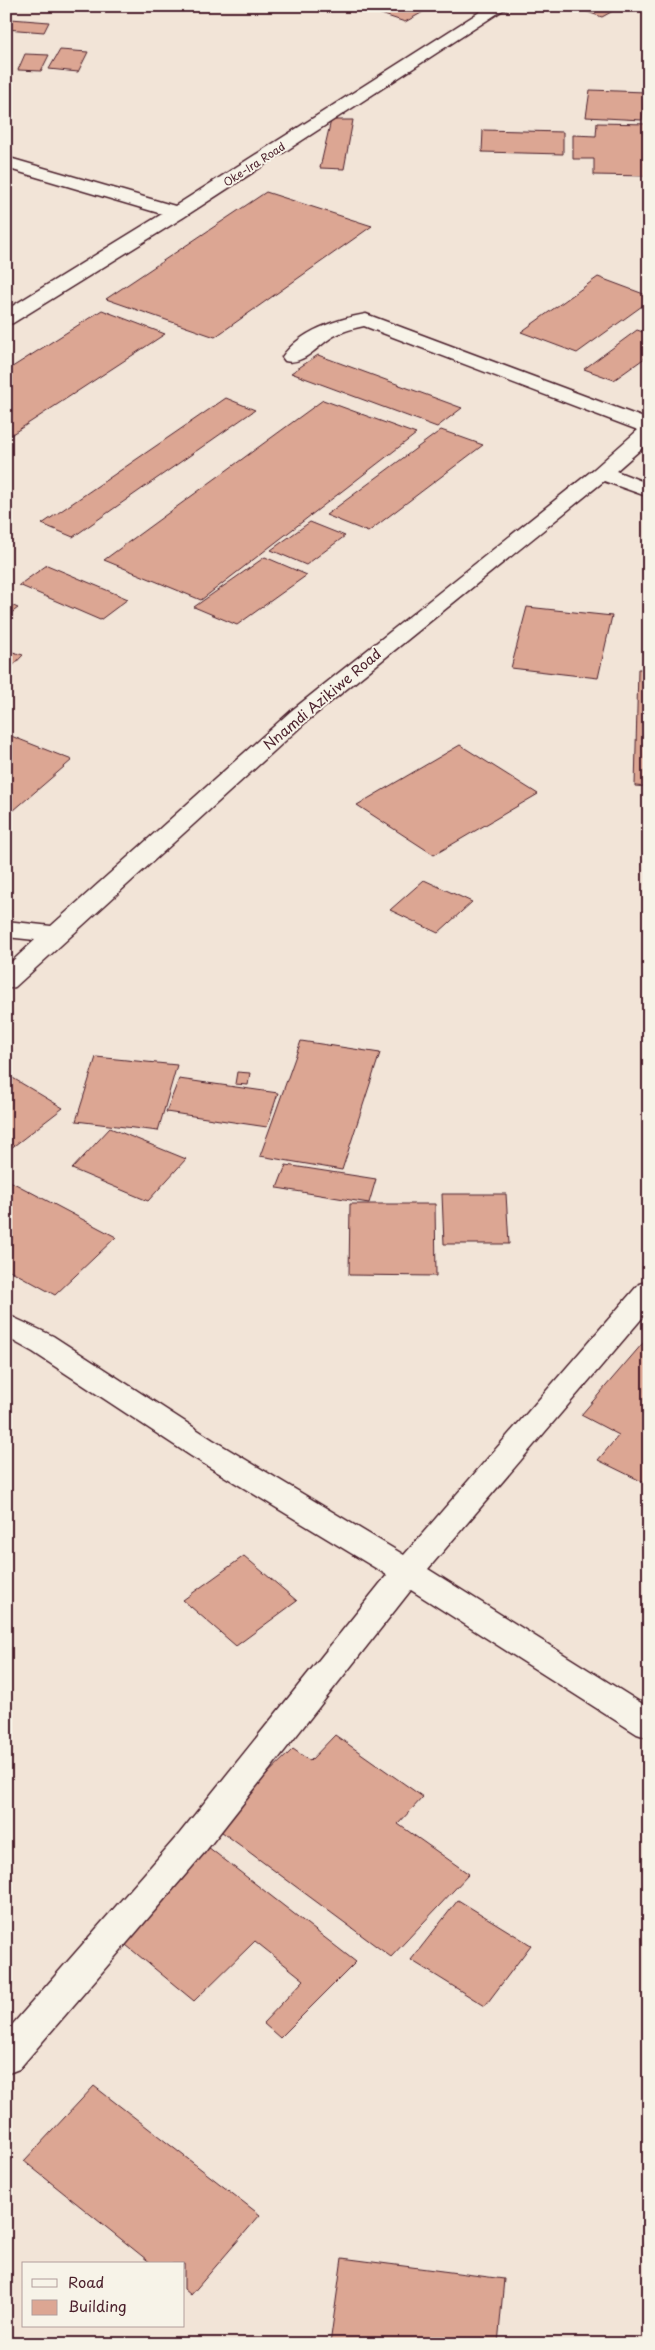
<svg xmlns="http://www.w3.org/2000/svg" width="655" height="2350" font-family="'Playpen Sans',sans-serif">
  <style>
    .building { fill: #dca693; stroke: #4a1f2b }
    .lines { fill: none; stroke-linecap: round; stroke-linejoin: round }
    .minor-casing { stroke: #4a1f2b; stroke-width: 3 }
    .minor { fill: #f7f3e8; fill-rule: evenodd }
    .labels { text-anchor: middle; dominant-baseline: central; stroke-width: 4; stroke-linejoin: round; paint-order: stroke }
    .far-street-label { font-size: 11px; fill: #4a1f2b; stroke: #f7f3e8 }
    .street-label { font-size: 14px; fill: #4a1f2b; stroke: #f7f3e8 }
  </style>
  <rect width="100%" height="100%" fill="#f2e4d7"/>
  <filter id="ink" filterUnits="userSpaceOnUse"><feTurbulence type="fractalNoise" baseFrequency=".02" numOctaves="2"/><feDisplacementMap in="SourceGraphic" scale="10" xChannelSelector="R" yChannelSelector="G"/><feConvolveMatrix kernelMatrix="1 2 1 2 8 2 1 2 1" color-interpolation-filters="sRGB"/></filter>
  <g filter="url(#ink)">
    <!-- building -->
    <path class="building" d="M366,6H434L405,22L363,8Z
      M570,6H622L602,17Z
      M11,19L49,22L44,32L6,29Z
      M60,50L88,52L78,72L49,69Z
      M25,54L49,55L41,71L18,70Z
      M590,90L645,92L642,120L586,117Z
      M331,120H353L344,169L320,168Z
      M597,123L649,124V162H645L646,176L594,175V159H573V135L596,136Z
      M483,130L563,132V154L482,152Z
      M266,192L372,226L215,337L106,299Z
      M598,277L649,296V301L577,353L521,332Z
      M102,310L165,334L6,438V371Z
      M637,330L649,334V355L614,380L584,369Z
      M318,355L462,408L437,427L291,373Z
      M226,398L255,410L73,537L42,524Z
      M323,400L416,434L201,600L104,560Z
      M441,430L483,445L368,532L326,515Z
      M310,522L345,536L306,565L271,550Z
      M265,557L307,575L237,625L194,607Z
      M47,565L128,599L100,620L19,585Z
      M6,603L18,608L6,617Z
      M527,607L612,616L598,678L511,668Z
      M6,650L23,655L6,673Z
      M638,669H649V787L635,786Z
      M6,734L72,760L6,817Z
      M460,745L538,794L434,855L357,805Z
      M424,880L472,902L438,933L390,910Z
      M301,1041L380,1053L342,1170L260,1156Z
      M96,1057L177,1065L158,1131L76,1121Z
      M237,1072L250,1073L248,1085L235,1084Z
      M6,1074L63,1108L6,1152Z
      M179,1079L278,1093L267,1127L166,1112Z
      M110,1128L186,1159L148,1201L72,1169Z
      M286,1165L376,1179L369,1203L277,1188Z
      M6,1179L116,1237L55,1295L6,1268Z
      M442,1194H506L509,1244H444Z
      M350,1204H435L436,1276L349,1275Z
      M649,1336V1485L598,1460L619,1435L581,1415Z
      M244,1556L297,1601L236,1646L183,1600Z
      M335,1735L423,1797L398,1824L469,1874L391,1957L214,1826L293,1749L310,1761Z
      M208,1847L356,1962L280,2038L263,2023L304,1980L255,1941L194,2001L115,1936Z
      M458,1900L531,1945L485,2006L411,1960Z
      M94,2086L260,2215L191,2295L184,2289V2264H152L24,2161Z
      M342,2258L504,2279L498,2344H330Z"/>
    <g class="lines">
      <defs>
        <path id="minor" d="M489,6H509L184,217L13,323L6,325V310L162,214L6,168V157L175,206Z
          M366,314L649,420V442L616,471L649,484V497L604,481L307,721L15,987L6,989V967L35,940L6,937V921L51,926L291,711L594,469L638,430L364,326C354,328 343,331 334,336C318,345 303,366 285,361L282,357C300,331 337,319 366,314Z
          M649,1281V1310L428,1569L649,1708V1738L637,1734L411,1590L204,1853L19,2069L6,2074V2032L180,1833L387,1575L191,1456L33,1352L6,1337V1314L53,1336L213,1440L404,1555L639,1284Z"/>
      </defs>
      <!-- minor casing -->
      <use href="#minor" class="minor-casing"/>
      <!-- minor -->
      <use href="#minor" class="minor"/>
    </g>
  </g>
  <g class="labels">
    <!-- far-street labels -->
    <g class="far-street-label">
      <text transform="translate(254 164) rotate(-33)">Oke-Ira Road</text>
    </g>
    <!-- street labels -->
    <g class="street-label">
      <text transform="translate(322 699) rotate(-40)">Nnamdi Azikiwe Road</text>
    </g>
  </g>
  <!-- margin -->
  <rect width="655" height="2350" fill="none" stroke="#f7f3e8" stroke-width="25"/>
  <rect x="12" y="12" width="630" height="2325" fill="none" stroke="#4a1f2b" stroke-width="2" filter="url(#ink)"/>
  <!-- legend -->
  <rect x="22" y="2262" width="162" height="65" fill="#f7f3e8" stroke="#b29e9c"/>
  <rect x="32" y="2279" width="25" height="8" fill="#f7f3e8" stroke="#b29e9c"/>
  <text x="68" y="2288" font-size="15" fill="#4a1f2b">Road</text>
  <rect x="32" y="2300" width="25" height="15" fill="#dca693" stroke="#b29e9c"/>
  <text x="68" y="2312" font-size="15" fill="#4a1f2b">Building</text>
</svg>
